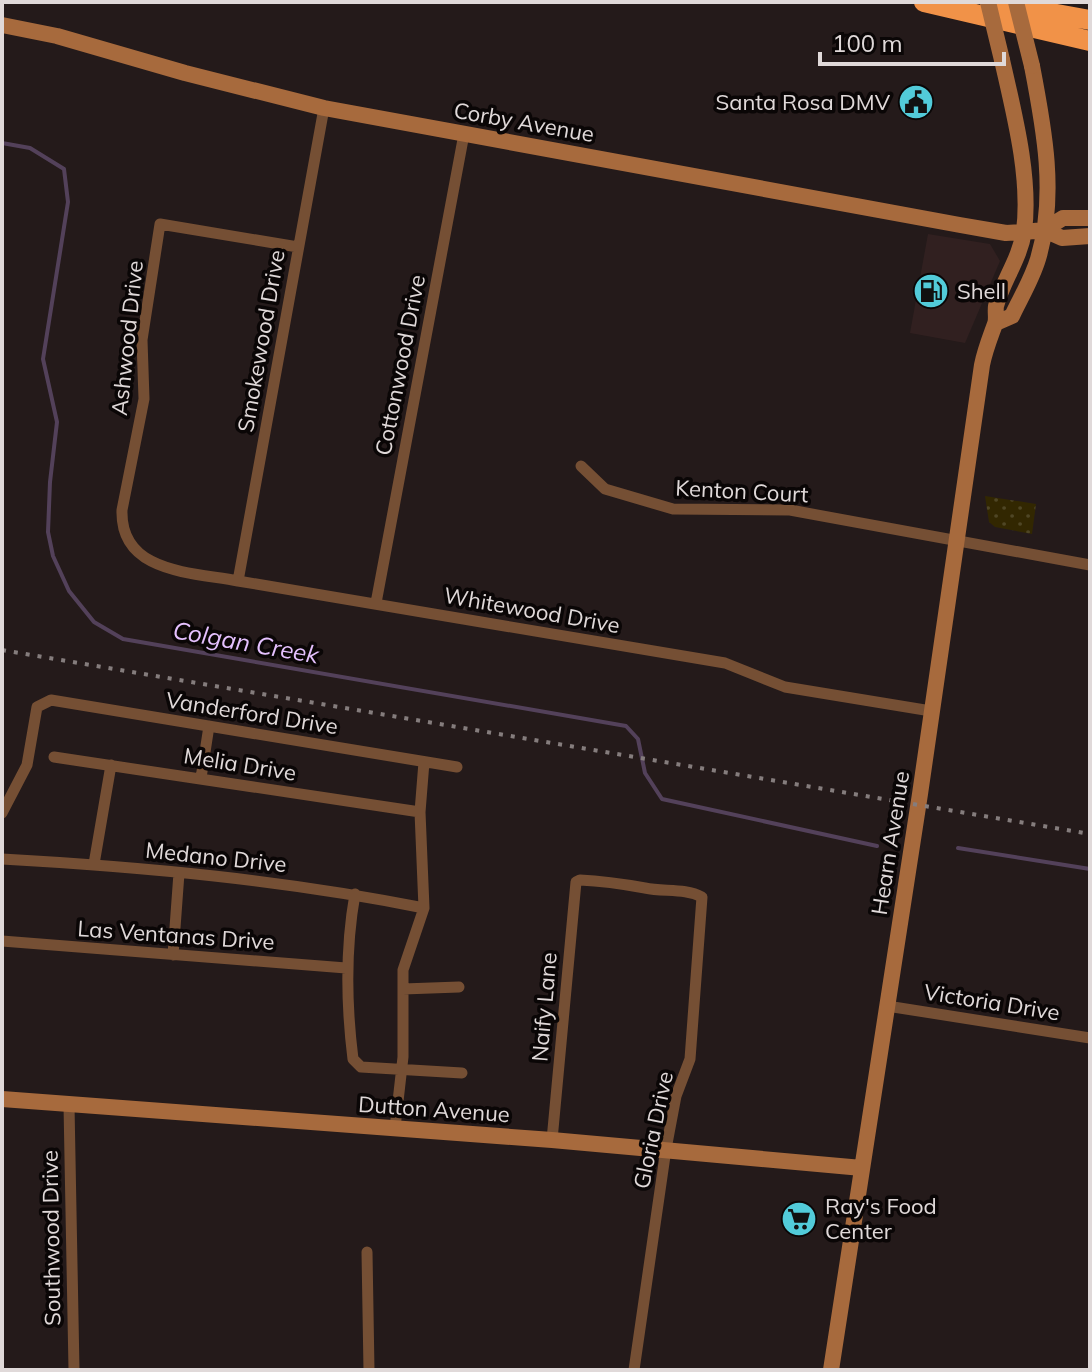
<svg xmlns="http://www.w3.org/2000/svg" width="1092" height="1372" font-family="Mulish,sans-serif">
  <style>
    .built { fill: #312020 }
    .grass { fill: url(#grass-dots) }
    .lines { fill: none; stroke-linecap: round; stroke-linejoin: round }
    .stream { stroke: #53415a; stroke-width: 4 }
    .street { stroke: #754f34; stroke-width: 11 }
    .secondary { stroke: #a76a3d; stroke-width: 16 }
    .highway { stroke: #f19248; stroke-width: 20 }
    .rail { stroke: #857d7d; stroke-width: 4; stroke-dasharray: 4 8; stroke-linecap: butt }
    .secondary-bridge { stroke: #a76a3d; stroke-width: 16 }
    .labels { text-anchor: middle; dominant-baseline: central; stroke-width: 7; stroke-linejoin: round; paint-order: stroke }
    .poi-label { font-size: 22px; fill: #e0d9d9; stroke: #0a0606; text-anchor: start }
    .street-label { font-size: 22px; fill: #e0d9d9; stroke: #0a0606 }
    .water-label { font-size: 24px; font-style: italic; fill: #e5c1ff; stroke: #0a0606 }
  </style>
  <defs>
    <pattern id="grass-dots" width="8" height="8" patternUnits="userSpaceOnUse" patternTransform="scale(2)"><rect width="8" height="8" fill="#322701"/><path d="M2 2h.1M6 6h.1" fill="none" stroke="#4f4625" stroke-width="1.8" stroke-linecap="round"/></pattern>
  </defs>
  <rect width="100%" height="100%" fill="#241a1a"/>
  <!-- built -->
  <path class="built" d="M928,234L990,244L1000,261L965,343L910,333Z"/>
  <!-- grass -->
  <path class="grass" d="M985,496L1036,504L1032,534L995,527L989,522Z"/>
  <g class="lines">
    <!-- stream -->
    <path class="stream" d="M2,143L30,148L64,169L68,202L43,359L57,422L50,482L48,532L53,556L69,591L94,622L123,639L626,726L638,739L645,773L662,799L877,846
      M958,848L1090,869"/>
    <!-- street -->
    <path class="street" d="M298,247L160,224L142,340L144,399L122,510C120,573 191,572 238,581L725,663L785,687L931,711
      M581,466L605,489L673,509L790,510L1090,565
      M238,581L324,108
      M376,603L464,134
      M54,757L420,812
      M201,778L209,726
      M2,813L27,765L37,707L51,700L457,767
      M2,859C144,867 285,880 424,908
      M94,864L111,765
      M355,894C345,950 346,1003 353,1059L361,1067L462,1073
      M2,941L346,968
      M173,955L179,873
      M403,989L459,987
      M887,1006L1090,1038
      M69,1105L74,1370
      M395,1128L403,1057V970L424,908L420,812L424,762
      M552,1140L576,882L580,880C602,881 623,884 645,888C664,892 685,888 702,897L690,1059L676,1096L666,1149L634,1370
      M367,1252L369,1370"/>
    <!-- secondary -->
    <path class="secondary" d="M2,25L57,36L185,73L324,108L960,225L1006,233L1024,232L1044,230L1063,218H1090
      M1044,230L1062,238L1090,236
      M996,323L1012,316C1021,297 1032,279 1038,259C1057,196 1044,128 1032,66
      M2,1099L552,1140L862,1168
      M831,1370L920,794L982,365C985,350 990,338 995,324C997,319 995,312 996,306C1003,280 1020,259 1024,231C1031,178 1014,113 1002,60"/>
    <!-- highway -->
    <path class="highway" d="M924,2L1090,41
      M990,2L1090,20"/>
    <!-- rail -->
    <path class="rail" d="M2,650L1090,834"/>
    <!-- secondary-bridge -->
    <path class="secondary-bridge" d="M988,2L1002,60
      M1016,2L1032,66"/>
  </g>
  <!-- icons -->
  <defs>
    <symbol id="civic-disc" viewBox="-11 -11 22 22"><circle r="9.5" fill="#52cbd9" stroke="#0a0606"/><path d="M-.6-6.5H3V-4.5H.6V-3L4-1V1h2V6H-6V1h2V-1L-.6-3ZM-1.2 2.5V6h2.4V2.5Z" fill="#111"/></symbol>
    <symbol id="fuel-disc" viewBox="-11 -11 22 22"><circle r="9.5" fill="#52cbd9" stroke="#0a0606"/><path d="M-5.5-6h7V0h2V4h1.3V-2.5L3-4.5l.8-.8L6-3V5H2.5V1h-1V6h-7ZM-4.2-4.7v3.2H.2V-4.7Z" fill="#111"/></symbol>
    <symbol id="supermarket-disc" viewBox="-11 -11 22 22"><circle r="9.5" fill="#52cbd9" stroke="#0a0606"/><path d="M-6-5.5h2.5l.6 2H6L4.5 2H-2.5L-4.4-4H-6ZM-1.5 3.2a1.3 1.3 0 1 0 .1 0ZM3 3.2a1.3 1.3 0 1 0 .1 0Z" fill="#111"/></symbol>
  </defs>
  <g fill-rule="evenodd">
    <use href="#civic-disc" x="896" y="82" width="40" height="40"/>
    <use href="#fuel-disc" x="911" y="271" width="40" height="40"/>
    <use href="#supermarket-disc" x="779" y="1199" width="40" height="40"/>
  </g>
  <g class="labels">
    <!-- poi labels -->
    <g class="poi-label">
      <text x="890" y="102" text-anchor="end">Santa Rosa DMV</text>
      <text x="957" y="291">Shell</text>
      <text x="825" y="1206">Ray's Food<tspan x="825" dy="25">Center</tspan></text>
    </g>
    <!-- street labels -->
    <g class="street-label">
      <text transform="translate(524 122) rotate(10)">Corby Avenue</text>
      <text transform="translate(127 338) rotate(-84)">Ashwood Drive</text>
      <text transform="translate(261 341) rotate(-80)">Smokewood Drive</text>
      <text transform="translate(400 365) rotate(-79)">Cottonwood Drive</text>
      <text transform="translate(742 491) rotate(3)">Kenton Court</text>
      <text transform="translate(532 610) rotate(10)">Whitewood Drive</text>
      <text transform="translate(252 713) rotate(9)">Vanderford Drive</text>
      <text transform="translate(240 764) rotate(9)">Melia Drive</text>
      <text transform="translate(890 843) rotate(-81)">Hearn Avenue</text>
      <text transform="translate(216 857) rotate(6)">Medano Drive</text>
      <text transform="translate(176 935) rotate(4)">Las Ventanas Drive</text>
      <text transform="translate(992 1002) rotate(9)">Victoria Drive</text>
      <text transform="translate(544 1007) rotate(-85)">Naify Lane</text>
      <text transform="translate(434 1109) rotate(4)">Dutton Avenue</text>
      <text transform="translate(653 1130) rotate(-78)">Gloria Drive</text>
      <text transform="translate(51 1238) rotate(-91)">Southwood Drive</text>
    </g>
    <!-- water labels -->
    <g class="water-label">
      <text transform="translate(246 642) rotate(10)">Colgan Creek</text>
    </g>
  </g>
  <!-- border -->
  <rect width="1092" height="1372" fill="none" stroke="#e0d9d9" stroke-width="8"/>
  <!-- scale -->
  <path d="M820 52v12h184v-12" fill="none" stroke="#e0d9d9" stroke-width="4"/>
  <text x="832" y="52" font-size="24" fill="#e0d9d9" stroke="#0a0606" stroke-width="6" paint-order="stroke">100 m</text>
</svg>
